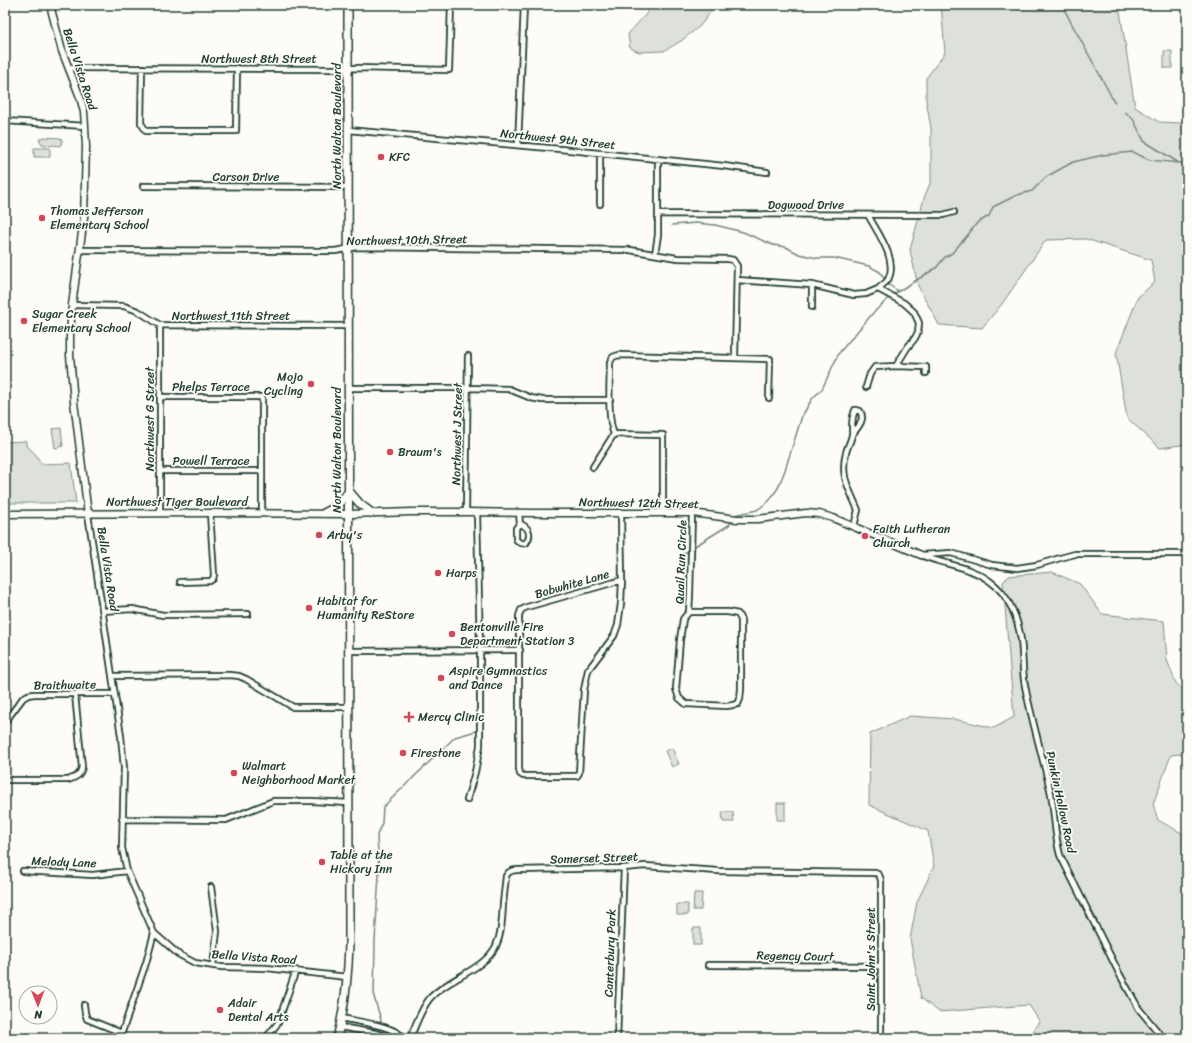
<svg xmlns="http://www.w3.org/2000/svg" width="1192" height="1043" font-family="Sriracha,sans-serif">
  <style>
    .green { fill: #dde0db; stroke: #7e8e88 }
    .lines { fill: none; stroke-linecap: round; stroke-linejoin: round }
    .stream { stroke: #75877f; stroke-width: 1.5 }
    .street-casing { stroke: #1f3d34; stroke-width: 8 }
    .secondary-casing { stroke: #1f3d34; stroke-width: 9 }
    .primary-casing { stroke: #1f3d34; stroke-width: 10 }
    .street { stroke: #fdfcf7; stroke-width: 4.5 }
    .secondary { stroke: #fdfcf7; stroke-width: 6 }
    .primary { stroke: #fdfcf7; stroke-width: 7 }
    .poi-dot { fill: #d1495b; stroke: #fdfcf7; stroke-width: 1.5 }
    .labels { text-anchor: middle; dominant-baseline: central; stroke-width: 3.5; stroke-linejoin: round; paint-order: stroke }
    .street-label { font-size: 12px; fill: #1f3d34; stroke: #fdfcf7 }
    .poi-label { font-size: 12px; fill: #1f3d34; stroke: #fdfcf7; text-anchor: start }
  </style>
  <rect width="100%" height="100%" fill="#fdfcf7"/>
  <filter id="ink" filterUnits="userSpaceOnUse"><feTurbulence type="fractalNoise" baseFrequency=".025" numOctaves="2"/><feDisplacementMap in="SourceGraphic" scale="8" xChannelSelector="R" yChannelSelector="G"/><feConvolveMatrix kernelMatrix="1 2 1 2 8 2 1 2 1" color-interpolation-filters="sRGB"/></filter>
  <g filter="url(#ink)">
    <!-- green -->
    <path class="green" d="M650,5H716L700,26L681,41L664,51L639,52L630,48L628,34L647,13Z
      M941,5H1119L1135,107L1159,122L1181,123L1187,119V444L1160,448L1127,418L1116,353L1138,297L1155,282L1151,260L1086,239L1046,240L1002,304L982,328L939,325L918,286L910,250L924,198L931,181V128L926,100V78L945,53Z
      M1164,51H1172V68H1164Z
      M44,137L61,138C63,141 62,144 60,146L52,145L51,146L42,144L39,139Z
      M34,148H50V157H34Z
      M61,428L63,446L55,448L52,429Z
      M26,441V446C34,451 37,456 41,464L71,463L76,503H5V442Z
      M1052,572L1080,584L1102,614L1164,621L1167,660L1176,683L1187,695V753L1171,755L1153,804L1158,820L1187,836V1038H1028L1040,1022L1029,1005L939,1012L921,998L910,939L917,902L934,866L928,831L869,805L870,734L910,716L954,719L994,728L1014,717L1003,582L1009,576Z
      M672,748L679,764L672,767L665,751Z
      M777,803H785V820H777Z
      M722,812H733L734,822H723Z
      M694,893H702L701,910H693Z
      M677,904H688V915H677Z
      M693,928H701V945H693Z"/>
    <g class="lines">
      <!-- stream -->
      <path class="stream" d="M1062,5C1078,37 1097,68 1113,100L1115,102
        M1125,112L1133,119L1144,141L1179,163
        M672,225L696,223L715,225L743,232L773,245L786,247L799,254L817,258H834L869,266L880,272L884,278
        M889,285L898,291
        M894,294L936,268L945,257L952,253L967,236L977,223L989,216L993,207L1017,195L1032,191L1046,177L1073,162L1103,155L1132,152L1150,160L1179,163L1187,162
        M734,515L757,510L769,501L778,488L785,470L802,416L812,399L822,389L839,353L873,313L888,299
        M695,546L729,525L731,522
        M680,556L688,551
        M378,1038L381,1020L374,997L375,941L379,874L377,835L382,823L383,807L455,737L476,731"/>
      <defs>
        <path id="street" d="M69,68L335,69L357,68L449,70L451,5
          M142,68L141,123L146,131H236L237,68
          M5,121L85,126
          M348,130L560,149L724,166L767,172
          M518,145L524,5
          M143,186L348,187
          M600,204V153
          M658,214L943,215L954,212
          M868,215C877,232 900,262 887,281C884,284 881,286 878,289
          M80,250L335,251L357,247L630,250L677,258L728,259L733,260L737,266L735,357
          M655,254L658,235V160
          M737,280L812,285L854,295L866,294L878,289L904,303L914,312L919,323L918,332L915,338L907,348L896,366L875,367L870,374L866,387
          M72,305L124,306L138,311L160,325L348,326
          M812,307V285
          M896,366L926,367V373
          M348,388H467L509,389L531,398L542,400H610
          M160,397H262V513
          M852,435C857,428 866,420 860,411L855,410C850,422 853,424 852,435C851,441 847,447 846,453C840,477 849,488 858,510L854,526
          M593,467L614,434
          M160,471H262
          M466,512L468,356
          M160,513V325
          M519,513L520,524L516,528V539C519,543 521,544 526,543C532,535 529,527 520,524
          M621,513L622,580L621,603L618,625L614,636L588,670L584,690L579,773L577,776H523L520,774L519,769V616L521,610L527,607L622,580
          M663,513V435L614,434C607,419 610,380 610,362L613,357L619,355L770,359L769,398
          M88,514L121,736L124,768L122,848L127,871L154,933L178,954L195,963L221,967L267,968L347,977
          M921,555C944,565 971,566 991,582C1009,595 1018,619 1021,640C1023,655 1022,671 1025,686C1032,721 1042,755 1050,789C1055,811 1054,834 1060,855L1120,975L1139,1009L1163,1038
          M922,555L951,553L992,565L1017,568L1037,565L1060,558L1075,554H1187
          M180,582L210,581L213,579L214,575L210,513
          M103,611L132,609L163,615L248,614
          M689,612H728L738,614L741,620V689L740,699L738,704L727,706L686,704L679,698L676,689L680,640L683,619Z
          M689,612L690,594L692,513
          M348,651L520,650
          M112,676L230,675L239,676L246,679L293,707H348
          M5,722L23,698L28,695L34,694H114
          M5,780H68C76,777 80,776 82,767L75,694
          M467,800L475,772L480,746V650L477,512
          M122,819L226,820L273,801H311L349,803
          M23,871L93,875L127,871
          M211,887L217,931L213,966
          M708,965L881,966
          M84,1005L85,1013L87,1019L122,1033
          M342,1018C358,1022 393,1025 404,1038
          M340,1027L375,1033L391,1038
          M529,1036L534,1038
          M120,1038L146,963L154,933
          M266,1038L278,1023L296,970
          M410,1038C416,1025 421,1008 431,997C449,978 484,970 496,946C502,933 502,918 503,904C504,895 505,885 506,876C508,871 513,870 518,870L624,868L645,866L718,871L876,873L879,875L881,880V1038
          M617,1038L624,868"/>
        <path id="secondary" d="M50,5L62,51L80,97L84,112L85,126L86,147L84,218L72,305L70,334V355L74,402L88,514
          M5,514L210,513L349,514L412,512H466L533,513H692L737,519H758L806,513L819,514L833,518L921,555"/>
        <path id="primary" d="M324,513L337,506L349,491L360,504L372,513
          M337,1038C345,1008 348,976 349,945L348,5"/>
      </defs>
      <!-- street casing -->
      <use href="#street" class="street-casing"/>
      <!-- secondary casing -->
      <use href="#secondary" class="secondary-casing"/>
      <!-- primary casing -->
      <use href="#primary" class="primary-casing"/>
      <!-- street -->
      <use href="#street" class="street"/>
      <!-- secondary -->
      <use href="#secondary" class="secondary"/>
      <!-- primary -->
      <use href="#primary" class="primary"/>
    </g>
  </g>
  <!-- markers -->
  <g class="poi-dot">
    <circle cx="381" cy="157" r="4"/>
    <circle cx="42" cy="218" r="4"/>
    <circle cx="24" cy="321" r="4"/>
    <circle cx="311" cy="384" r="4"/>
    <circle cx="390" cy="452" r="4"/>
    <circle cx="319" cy="535" r="4"/>
    <circle cx="865" cy="536" r="4"/>
    <circle cx="438" cy="573" r="4"/>
    <circle cx="309" cy="608" r="4"/>
    <circle cx="452" cy="634" r="4"/>
    <circle cx="441" cy="678" r="4"/>
    <path d="M407 711h4v4h4v4h-4v4h-4v-4h-4v-4h4z"/>
    <circle cx="403" cy="753" r="4"/>
    <circle cx="234" cy="773" r="4"/>
    <circle cx="322" cy="862" r="4"/>
    <circle cx="220" cy="1010" r="4"/>
  </g>
  <g class="labels">
    <!-- street labels -->
    <g class="street-label">
      <text x="259" y="59">Northwest 8th Street</text>
      <text transform="translate(80 69) rotate(72)">Bella Vista Road</text>
      <text transform="translate(337 126) rotate(-90)">North Walton Boulevard</text>
      <text transform="translate(558 139) rotate(6)">Northwest 9th Street</text>
      <text x="246" y="177">Carson Drive</text>
      <text x="806" y="205">Dogwood Drive</text>
      <text transform="translate(407 240) rotate(-1)">Northwest 10th Street</text>
      <text x="231" y="316">Northwest 11th Street</text>
      <text x="211" y="387">Phelps Terrace</text>
      <text transform="translate(150 419) rotate(-90)">Northwest G Street</text>
      <text transform="translate(457 434) rotate(-89)">Northwest J Street</text>
      <text transform="translate(337 450) rotate(-90)">North Walton Boulevard</text>
      <text x="211" y="461">Powell Terrace</text>
      <text x="177" y="502">Northwest Tiger Boulevard</text>
      <text transform="translate(639 503) rotate(1)">Northwest 12th Street</text>
      <text transform="translate(681 562) rotate(-88)">Quail Run Circle</text>
      <text transform="translate(108 569) rotate(81)">Bella Vista Road</text>
      <text transform="translate(572 584) rotate(-16)">Bobwhite Lane</text>
      <text transform="translate(65 685) rotate(-1)">Braithwaite</text>
      <text transform="translate(1061 802) rotate(78)">Punkin Hollow Road</text>
      <text transform="translate(594 858) rotate(-2)">Somerset Street</text>
      <text transform="translate(64 862) rotate(2)">Melody Lane</text>
      <text transform="translate(610 953) rotate(-88)">Canterbury Park</text>
      <text transform="translate(795 956) rotate(1)">Regency Court</text>
      <text transform="translate(254 957) rotate(4)">Bella Vista Road</text>
      <text transform="translate(871 959) rotate(-90)">Saint John's Street</text>
    </g>
    <!-- poi labels -->
    <g class="poi-label">
      <text x="389" y="157">KFC</text>
      <text x="50" y="211">Thomas Jefferson<tspan x="50" dy="14">Elementary School</tspan></text>
      <text x="32" y="314">Sugar Creek<tspan x="32" dy="14">Elementary School</tspan></text>
      <text x="303" y="377" text-anchor="end">Mojo<tspan x="303" dy="14">Cycling</tspan></text>
      <text x="398" y="452">Braum's</text>
      <text x="873" y="529">Faith Lutheran<tspan x="873" dy="14">Church</tspan></text>
      <text x="327" y="535">Arby's</text>
      <text x="446" y="573">Harps</text>
      <text x="317" y="601">Habitat for<tspan x="317" dy="14">Humanity ReStore</tspan></text>
      <text x="460" y="627">Bentonville Fire<tspan x="460" dy="14">Department Station 3</tspan></text>
      <text x="449" y="671">Aspire Gymnastics<tspan x="449" dy="14">and Dance</tspan></text>
      <text x="418" y="717">Mercy Clinic</text>
      <text x="411" y="753">Firestone</text>
      <text x="242" y="766">Walmart<tspan x="242" dy="14">Neighborhood Market</tspan></text>
      <text x="330" y="855">Table at the<tspan x="330" dy="14">Hickory Inn</tspan></text>
      <text x="228" y="1003">Adair<tspan x="228" dy="14">Dental Arts</tspan></text>
    </g>
  </g>
  <!-- margin -->
  <rect width="1192" height="1043" fill="none" stroke="#fdfcf7" stroke-width="20"/>
  <rect x="10" y="10" width="1172" height="1023" fill="none" stroke="#1f3d34" stroke-width="1.5" filter="url(#ink)"/>
  <!-- north arrow -->
  <g transform="translate(38 1005) rotate(179)"><circle r="19" fill="#fdfcf7" stroke="#a4b0a9"/>
  <path d="M0-3L7 15L0 10L-7 15Z" fill="#d1495b"/>
  <text y="-6" font-size="11" font-weight="bold" text-anchor="middle" fill="#1f3d34">N</text>
  </g>
</svg>
